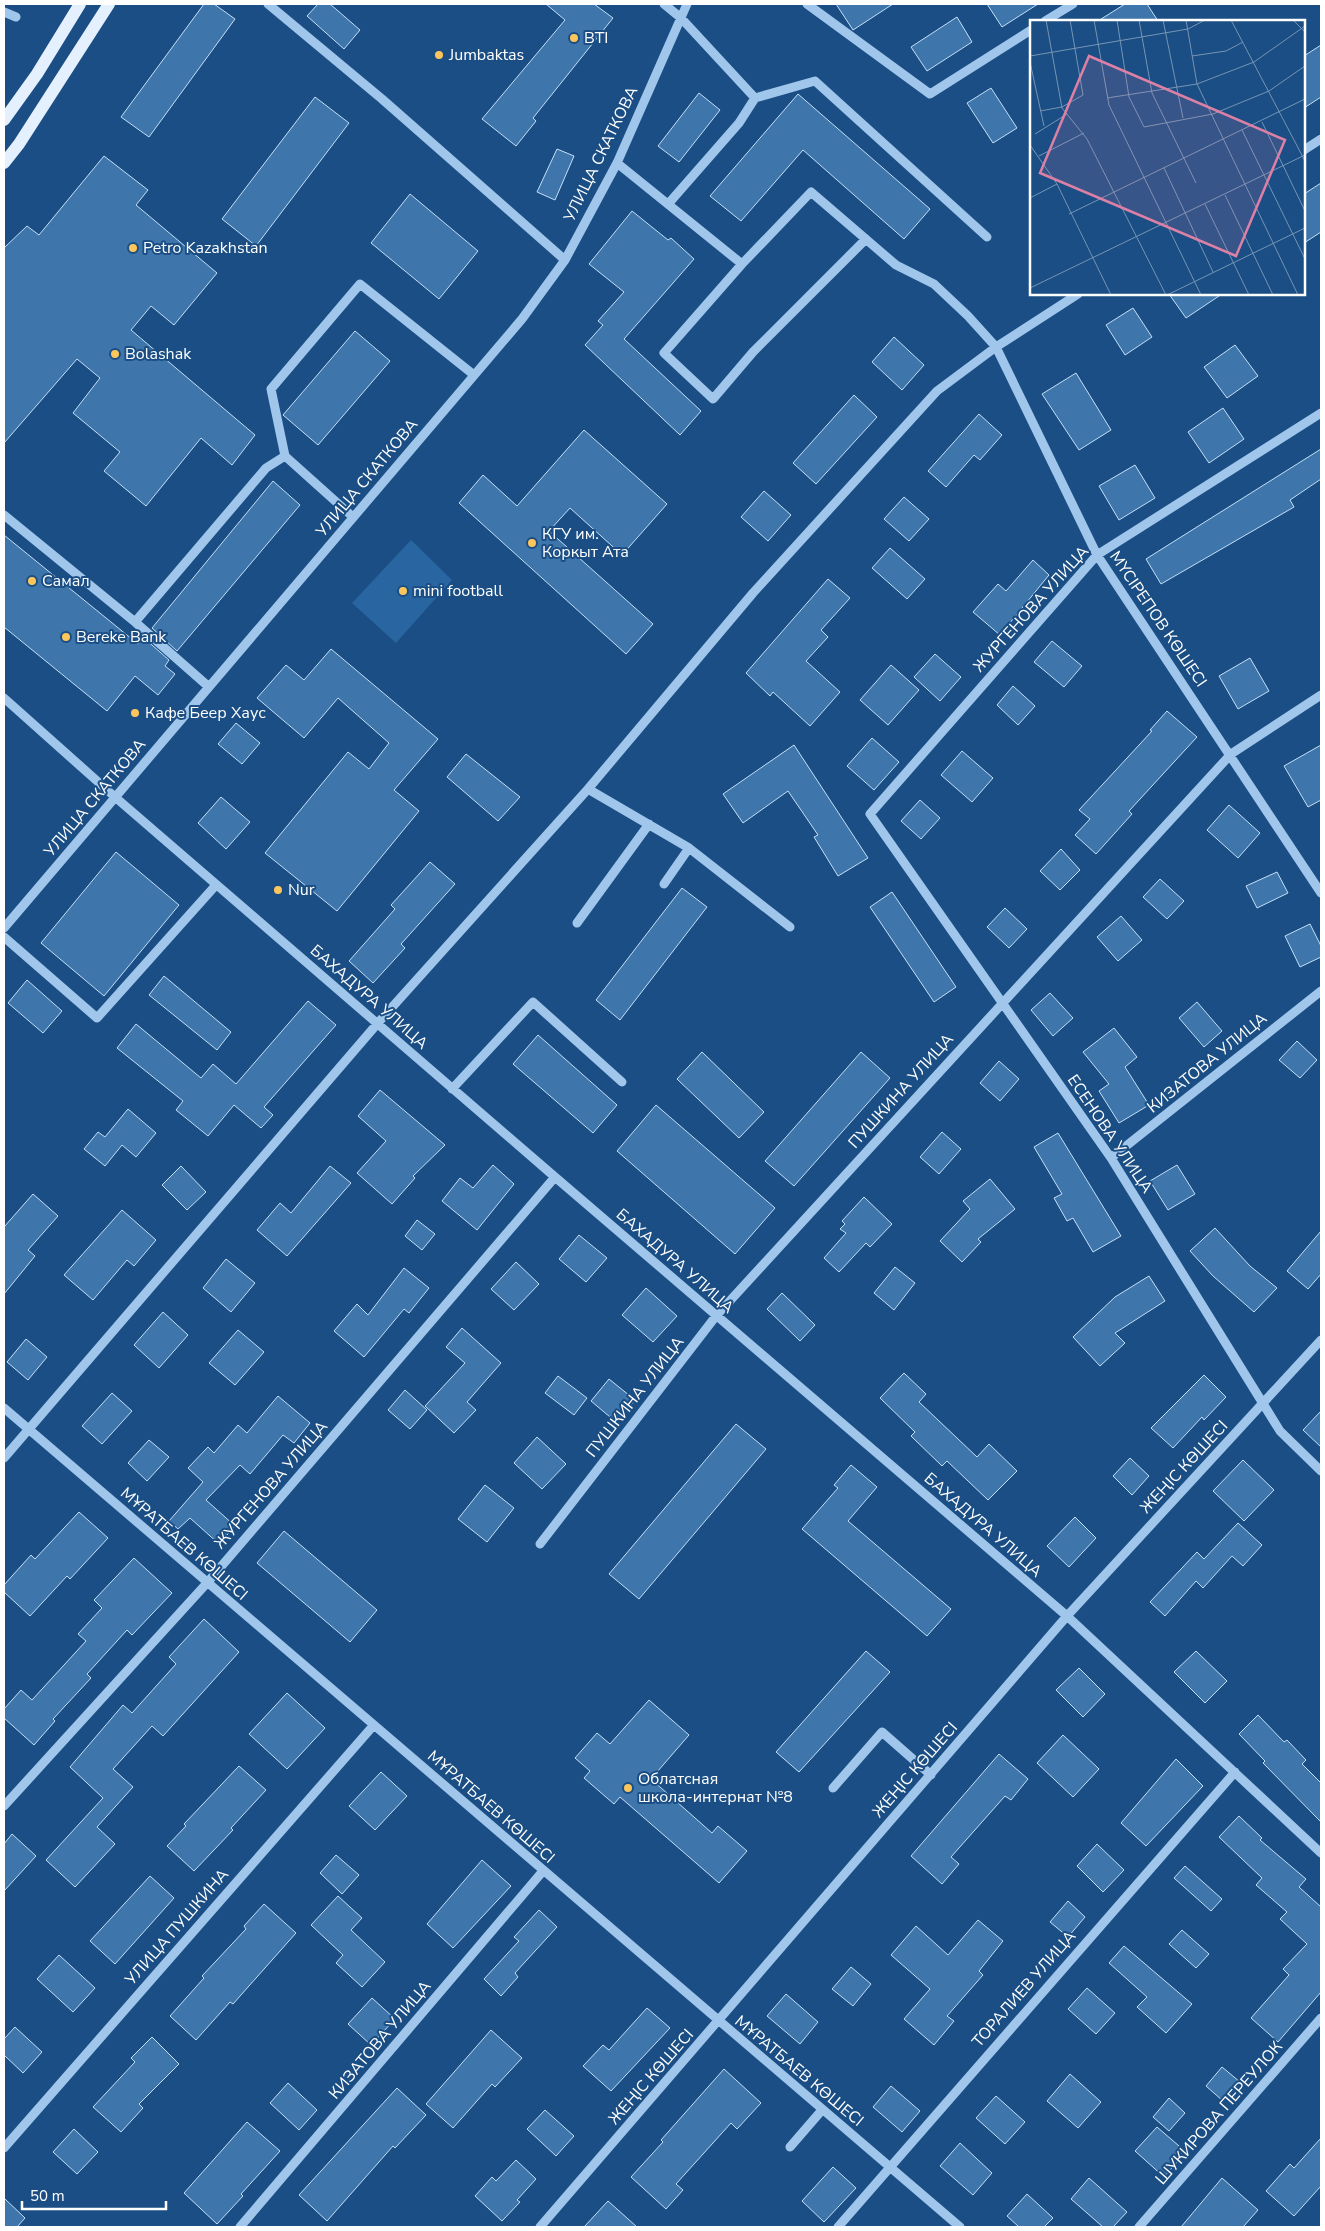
<svg xmlns="http://www.w3.org/2000/svg" width="1325" height="2231" font-family="'Nunito Sans',sans-serif">
  <style>
    .green { fill: #2966a1 }
    .building { fill: #3e75ab; stroke: #c5dff8 }
    .lines { fill: none; stroke-linecap: round; stroke-linejoin: round }
    .minor { stroke: #a0c6eb; stroke-width: 9 }
    .major { stroke: #e5f0ff; stroke-width: 12 }
    .poi-dot { fill: #fdc65d; stroke: #1a4e84; stroke-width: 2 }
    .labels { text-anchor: middle; dominant-baseline: central; stroke-width: 4; stroke-linejoin: round; paint-order: stroke }
    .poi-label { font-size: 16px; fill: #fff; stroke: #1a4e84; text-anchor: start }
    .street-label { font-size: 16px; fill: #fff; stroke: #1a4e84 }
    .inset-road { fill: none; stroke: #7695b5; stroke-width: 1 }
    .view { fill: #dd80a5; fill-opacity: 0.15; stroke: #dd80a5; stroke-width: 2.5 }
    .inset-edge { fill: none; stroke: #fff; stroke-width: 2.5 }
  </style>
  <rect width="100%" height="100%" fill="#1a4e84"/>
  <!-- green -->
  <path class="green" d="M411,540L452,580L396,643L352,603Z"/>
  <!-- building -->
  <path class="building" d="M204,4H214L235,19L149,137L121,117Z
    M318,4H330L360,30L344,49L307,16Z
    M546,4H594L613,18L533,118L536,121L516,146L482,119L565,20Z
    M836,4H893L853,30Z
    M987,4H1038L1002,27Z
    M1125,4H1147L1158,21H1098Z
    M957,17L972,42L927,71L911,47Z
    M1321,45V97L1304,108V56Z
    M991,88L1017,128L993,143L967,103Z
    M699,93L720,110L679,162L658,146Z
    M798,94L930,209L904,239L803,150L741,221L710,196Z
    M315,97L349,123L256,246L222,219Z
    M557,149L574,156L555,200L537,192Z
    M104,156L148,190L136,205L217,273L174,325L151,306L131,330L255,435L232,465L201,438L146,506L104,471L120,452L73,413L100,378L77,359L4,443V248L27,226L39,235Z
    M1321,183V232L1304,243V194Z
    M410,194L478,251L439,299L371,243Z
    M632,211L668,240L671,238L694,259L624,339L701,411L680,435L585,345L603,325L598,321L624,292L589,264Z
    M1169,294H1222L1186,318Z
    M1133,308L1152,337L1125,355L1106,325Z
    M355,331L390,361L318,445L283,415Z
    M894,337L924,365L902,390L872,362Z
    M1235,345L1258,376L1227,398L1204,367Z
    M1076,373L1111,430L1079,450L1042,394Z
    M854,395L877,417L816,484L793,463Z
    M1223,408L1244,439L1209,463L1188,432Z
    M979,414L1002,435L980,460L974,455L946,487L928,471Z
    M584,430L667,504L622,555L570,508L549,531L653,624L626,654L459,503L483,475L517,506Z
    M1321,449V479L1290,500L1294,507L1161,584L1146,559Z
    M1135,465L1155,498L1119,520L1099,486Z
    M273,481L300,505L177,651L152,628Z
    M764,491L791,515L768,541L741,517Z
    M904,497L929,519L909,541L884,519Z
    M4,535L138,644L144,638L169,660L165,666L175,674L158,695L135,676L107,711L4,627Z
    M890,548L925,579L907,599L872,568Z
    M1033,560L1049,575L1000,635L973,612L998,584L1006,591Z
    M828,579L850,598L821,630L828,637L806,661L840,692L810,726L773,692L770,696L746,673Z
    M1052,641L1082,666L1064,687L1034,662Z
    M331,649L438,739L394,790L419,811L337,911L265,853L348,752L369,769L389,743L338,698L304,738L257,698L286,665L304,680Z
    M935,654L961,677L940,701L914,677Z
    M1250,658L1269,691L1238,709L1219,676Z
    M891,665L919,690L888,725L860,700Z
    M1013,686L1035,706L1018,725L997,705Z
    M1167,711L1197,737L1129,811L1132,814L1096,854L1075,835L1090,819L1079,810L1152,731L1150,730Z
    M236,723L260,743L242,764L218,744Z
    M872,738L899,762L874,790L847,766Z
    M794,745L868,858L838,876L814,837L818,835L788,791L743,823L723,794Z
    M1321,745V800L1308,807L1284,766Z
    M962,751L993,778L972,802L941,775Z
    M466,754L520,797L498,821L447,777Z
    M221,797L250,822L226,849L198,823Z
    M920,800L940,818L921,839L901,821Z
    M1229,805L1260,833L1238,858L1207,830Z
    M1061,849L1080,870L1060,890L1040,871Z
    M116,852L179,905L104,996L41,943Z
    M430,862L455,884L401,944L405,948L373,983L349,961L395,909L391,905Z
    M1277,872L1288,893L1257,908L1246,886Z
    M1160,879L1184,901L1167,919L1143,897Z
    M682,888L707,907L620,1020L596,1000Z
    M892,892L956,987L934,1002L870,907Z
    M1005,908L1027,929L1009,948L987,927Z
    M1121,916L1142,940L1118,961L1097,937Z
    M1310,924L1321,946V957L1300,967L1285,936Z
    M164,976L231,1032L217,1050L149,995Z
    M27,980L62,1011L43,1033L8,1003Z
    M1050,993L1073,1018L1053,1036L1031,1010Z
    M308,1001L336,1025L264,1107L273,1115L261,1128L234,1105L208,1136L176,1110L183,1101L117,1048L136,1024L201,1078L213,1064L236,1084Z
    M1197,1002L1222,1031L1204,1047L1179,1018Z
    M1114,1028L1137,1057L1125,1067L1149,1105L1119,1123L1099,1091L1109,1084L1083,1052Z
    M538,1035L617,1105L593,1133L513,1064Z
    M1297,1041L1317,1060L1300,1078L1279,1060Z
    M702,1052L764,1112L739,1138L677,1079Z
    M861,1052L890,1078L794,1186L765,1161Z
    M999,1061L1019,1079L1000,1101L980,1083Z
    M380,1090L445,1145L413,1176L415,1178L392,1204L357,1173L386,1141L358,1116Z
    M656,1105L775,1208L735,1254L617,1151Z
    M128,1109L156,1133L136,1157L122,1145L105,1166L84,1149L98,1132L105,1137Z
    M942,1132L961,1149L939,1174L920,1157Z
    M1058,1133L1121,1236L1093,1252L1073,1218L1067,1221L1054,1198L1062,1194L1034,1147Z
    M493,1165L514,1184L477,1230L442,1201L460,1178L473,1188Z
    M1177,1165L1195,1194L1168,1210L1150,1181Z
    M181,1166L206,1192L187,1210L162,1185Z
    M330,1166L351,1183L287,1256L257,1230L280,1203L291,1213Z
    M990,1179L1015,1209L978,1239L981,1242L962,1262L940,1241L970,1209L963,1201Z
    M33,1194L58,1216L28,1250L35,1256L4,1294V1227Z
    M864,1197L892,1224L870,1247L866,1243L839,1272L824,1258L846,1233L840,1229L845,1224L842,1221Z
    M122,1210L156,1240L134,1266L127,1260L93,1300L64,1275Z
    M417,1220L435,1234L422,1250L405,1236Z
    M1215,1228L1250,1266L1277,1288L1254,1312L1213,1276L1190,1251Z
    M1321,1231V1274L1308,1289L1287,1271Z
    M579,1235L607,1258L586,1282L559,1259Z
    M226,1259L255,1283L231,1312L203,1288Z
    M516,1262L539,1284L514,1310L491,1289Z
    M895,1267L915,1283L894,1310L874,1293Z
    M404,1268L429,1288L409,1313L404,1309L364,1357L334,1331L357,1304L368,1315Z
    M1149,1276L1165,1301L1115,1333L1125,1343L1100,1366L1073,1337L1115,1297Z
    M646,1288L677,1316L653,1342L622,1315Z
    M782,1293L815,1325L800,1341L767,1309Z
    M163,1312L188,1335L159,1368L134,1345Z
    M462,1328L501,1363L467,1402L476,1410L454,1433L425,1406L465,1363L446,1347Z
    M238,1330L264,1352L235,1385L209,1363Z
    M26,1339L47,1357L28,1380L7,1362Z
    M904,1373L926,1394L919,1402L977,1457L989,1444L1017,1471L988,1500L947,1461L942,1466L911,1436L915,1432L880,1398Z
    M1204,1375L1226,1397L1204,1420L1202,1417L1173,1448L1151,1428Z
    M558,1376L587,1398L574,1415L545,1393Z
    M609,1379L635,1400L616,1422L591,1401Z
    M405,1390L427,1410L410,1429L388,1410Z
    M112,1393L132,1411L102,1444L82,1426Z
    M278,1396L310,1423L294,1443L283,1435L250,1474L240,1465L206,1500L235,1526L219,1544L190,1518L178,1529L169,1521L203,1482L188,1468L208,1447L214,1453L238,1425L247,1433Z
    M1321,1411V1447L1303,1430Z
    M736,1424L766,1449L639,1599L609,1574Z
    M537,1437L566,1464L542,1489L514,1463Z
    M149,1440L169,1457L147,1481L128,1463Z
    M1130,1458L1149,1476L1132,1495L1113,1476Z
    M1243,1460L1274,1490L1244,1521L1213,1491Z
    M851,1465L877,1487L848,1521L951,1609L927,1636L802,1529L838,1488L834,1485Z
    M485,1485L514,1508L487,1542L458,1519Z
    M79,1512L108,1538L70,1579L67,1576L30,1616L4,1592V1585L31,1555L35,1559Z
    M1075,1517L1096,1538L1069,1567L1047,1546Z
    M1238,1523L1262,1545L1243,1566L1232,1556L1203,1588L1196,1581L1165,1616L1150,1602L1197,1552L1204,1559Z
    M284,1531L377,1610L350,1642L257,1563Z
    M134,1558L172,1593L132,1635L127,1630L87,1674L91,1678L53,1719L55,1721L34,1745L4,1718V1709L21,1690L32,1700L86,1641L78,1634L102,1608L94,1600Z
    M204,1619L239,1652L163,1736L152,1726L113,1769L133,1787L97,1827L115,1844L75,1887L46,1860L103,1798L70,1767L123,1705L132,1713L176,1664L169,1657Z
    M866,1651L890,1672L799,1772L776,1752Z
    M1196,1651L1227,1681L1205,1703L1174,1672Z
    M1079,1668L1105,1694L1083,1717L1056,1690Z
    M287,1693L325,1728L287,1769L249,1734Z
    M649,1700L689,1735L651,1779L712,1833L718,1826L747,1851L719,1883L620,1797L614,1804L584,1778L590,1771L575,1758L597,1733L610,1744Z
    M1258,1715L1284,1742L1287,1740L1306,1760L1302,1764L1321,1783V1822L1263,1763L1265,1761L1239,1734Z
    M1063,1735L1099,1769L1073,1797L1037,1763Z
    M999,1754L1028,1779L1011,1800L1005,1796L951,1857L959,1864L942,1884L911,1856Z
    M1176,1759L1203,1786L1146,1846L1121,1823Z
    M239,1766L266,1790L231,1828L233,1830L194,1871L167,1846L186,1826L184,1824Z
    M381,1772L407,1796L375,1830L349,1806Z
    M1239,1816L1262,1838L1260,1840L1306,1879L1299,1887L1321,1907V1992L1278,2042L1251,2018L1289,1975L1283,1969L1307,1944L1280,1919L1287,1912L1256,1885L1262,1878L1219,1837Z
    M12,1834L36,1856L4,1891V1844Z
    M1097,1844L1124,1870L1103,1892L1077,1866Z
    M336,1855L359,1875L342,1894L320,1873Z
    M482,1860L511,1886L453,1948L427,1924Z
    M1185,1866L1222,1899L1211,1911L1174,1878Z
    M150,1876L174,1898L115,1964L90,1941Z
    M338,1896L362,1918L351,1930L385,1962L362,1987L336,1963L343,1955L311,1925Z
    M1068,1901L1085,1917L1068,1937L1050,1922Z
    M264,1904L296,1933L233,2004L230,2002L196,2040L170,2016L204,1978L202,1976L246,1929L244,1926Z
    M539,1910L557,1927L515,1973L518,1977L501,1996L484,1979L519,1941L514,1937Z
    M978,1920L1003,1941L979,1971L983,1975L947,2016L954,2021L934,2045L904,2019L930,1989L891,1955L916,1926L948,1955Z
    M1182,1930L1209,1954L1196,1968L1169,1944Z
    M1124,1946L1192,2004L1166,2033L1137,2007L1147,1997L1109,1963Z
    M59,1955L95,1988L73,2012L37,1979Z
    M851,1967L871,1984L853,2006L832,1989Z
    M1087,1988L1115,2013L1096,2034L1068,2009Z
    M786,1994L818,2022L800,2044L767,2016Z
    M372,1998L395,2019L371,2045L348,2024Z
    M647,2008L670,2028L611,2091L583,2066L603,2045L609,2050Z
    M15,2027L42,2052L23,2073L4,2055V2039Z
    M491,2030L522,2058L495,2087L492,2084L453,2128L426,2104Z
    M152,2037L179,2064L139,2104L143,2108L121,2132L93,2107L135,2062L131,2058Z
    M1222,2067L1240,2082L1223,2101L1206,2086Z
    M724,2069L761,2103L737,2129L731,2123L676,2184L683,2190L666,2209L631,2177L663,2142L661,2140Z
    M1070,2074L1101,2102L1078,2128L1047,2101Z
    M288,2083L317,2110L299,2130L270,2103Z
    M891,2086L920,2111L902,2132L873,2107Z
    M397,2088L426,2115L395,2148L393,2146L327,2221L299,2195Z
    M996,2096L1025,2122L1005,2144L976,2118Z
    M1169,2098L1185,2113L1169,2131L1153,2117Z
    M545,2110L574,2136L556,2156L527,2129Z
    M247,2122L280,2151L241,2194L243,2196L217,2224L184,2193Z
    M1157,2127L1186,2152L1164,2177L1135,2151Z
    M74,2129L98,2152L77,2174L53,2152Z
    M1321,2138V2186L1294,2216L1266,2191L1290,2164L1294,2168Z
    M960,2143L992,2173L973,2195L940,2166Z
    M516,2160L536,2179L517,2200L520,2202L502,2221L475,2196L492,2177L496,2181Z
    M833,2167L856,2188L824,2222L802,2201Z
    M1089,2178L1127,2212L1113,2227H1103L1071,2199Z
    M1222,2178L1258,2210L1243,2227H1181Z
    M1027,2194L1053,2218L1044,2227H1019L1007,2216Z
    M4,2198L25,2218L17,2227H4Z
    M608,2201L637,2227H584Z"/>
  <g class="lines">
    <!-- minor -->
    <path class="minor" d="M268,4L382,99L565,260
      M664,4L681,18L755,98L815,81L987,237
      M807,4L930,94L1031,30
      M4,12L16,17
      M1045,21L1073,4
      M1304,150L1321,139
      M617,163L742,264L811,192L896,265L934,284L968,316L996,347L1097,555L1321,893
      M669,203L739,123L755,98
      M742,264L664,353L713,399L753,352L866,239
      M1321,413L1097,555L870,814L1111,1158L1280,1431L1321,1471
      M4,515L135,622
      M353,517L285,456L271,389L360,284L474,375
      M209,687L135,622L266,468L285,456
      M4,698L115,797L555,1177L1067,1616L1321,1853
      M588,789L689,848L790,927
      M664,884L689,848
      M577,923L649,824
      M4,928L522,319L565,260L617,163L687,4
      M4,937L97,1018L216,885
      M452,1089L533,1002L622,1082
      M1111,1158L1321,991
      M4,1408L960,2227
      M4,1458L377,1024L588,789L753,593L937,391L996,347L1078,294
      M540,1544L716,1316L1231,754L1321,695
      M833,1788L882,1732L931,1775
      M4,1806L207,1583L555,1177
      M790,2147L822,2110
      M4,2148L373,1726
      M240,2227L543,1871
      M540,2227L1067,1616L1321,1340
      M838,2227L1235,1772
      M1139,2227L1321,2018"/>
    <!-- major -->
    <path class="major" d="M4,120L37,74L80,4
      M4,163L19,144L109,4"/>
  </g>
  <!-- markers -->
  <g class="poi-dot">
    <circle cx="574" cy="38" r="5"/>
    <circle cx="439" cy="55" r="5"/>
    <circle cx="133" cy="248" r="5"/>
    <circle cx="115" cy="354" r="5"/>
    <circle cx="532" cy="543" r="5"/>
    <circle cx="32" cy="581" r="5"/>
    <circle cx="403" cy="591" r="5"/>
    <circle cx="66" cy="637" r="5"/>
    <circle cx="135" cy="713" r="5"/>
    <circle cx="278" cy="890" r="5"/>
    <circle cx="628" cy="1788" r="5"/>
  </g>
  <g class="labels">
    <!-- poi labels -->
    <g class="poi-label">
      <text x="584" y="38">BTI</text>
      <text x="449" y="55">Jumbaktas</text>
      <text x="143" y="248">Petro Kazakhstan</text>
      <text x="125" y="354">Bolashak</text>
      <text x="542" y="534">КГУ им.<tspan x="542" dy="18">Коркыт Ата</tspan></text>
      <text x="42" y="581">Самал</text>
      <text x="413" y="591">mini football</text>
      <text x="76" y="637">Bereke Bank</text>
      <text x="145" y="713">Кафе Беер Хаус</text>
      <text x="288" y="890">Nur</text>
      <text x="638" y="1779">Облатсная<tspan x="638" dy="18">школа-интернат №8</tspan></text>
    </g>
    <!-- street labels -->
    <g class="street-label">
      <text transform="translate(601 154) rotate(-64)">УЛИЦА СКАТКОВА</text>
      <text transform="translate(367 478) rotate(-50)">УЛИЦА СКАТКОВА</text>
      <text transform="translate(1031 609) rotate(-48)">ЖУРГЕНОВА УЛИЦА</text>
      <text transform="translate(1158 619) rotate(56)">МҮСІРЕПОВ КӨШЕСІ</text>
      <text transform="translate(95 798) rotate(-50)">УЛИЦА СКАТКОВА</text>
      <text transform="translate(369 997) rotate(41)">БАХАДУРА УЛИЦА</text>
      <text transform="translate(1207 1063) rotate(-39)">КИЗАТОВА УЛИЦА</text>
      <text transform="translate(901 1091) rotate(-48)">ПУШКИНА УЛИЦА</text>
      <text transform="translate(1110 1134) rotate(56)">ЕСЕНОВА УЛИЦА</text>
      <text transform="translate(675 1261) rotate(41)">БАХАДУРА УЛИЦА</text>
      <text transform="translate(635 1397) rotate(-52)">ПУШКИНА УЛИЦА</text>
      <text transform="translate(1184 1467) rotate(-47)">ЖЕҢІС КӨШЕСІ</text>
      <text transform="translate(271 1485) rotate(-49)">ЖУРГЕНОВА УЛИЦА</text>
      <text transform="translate(983 1525) rotate(41)">БАХАДУРА УЛИЦА</text>
      <text transform="translate(184 1544) rotate(41)">МҰРАТБАЕВ КӨШЕСІ</text>
      <text transform="translate(915 1770) rotate(-49)">ЖЕҢІС КӨШЕСІ</text>
      <text transform="translate(491 1807) rotate(41)">МҰРАТБАЕВ КӨШЕСІ</text>
      <text transform="translate(177 1927) rotate(-49)">УЛИЦА ПУШКИНА</text>
      <text transform="translate(1024 1989) rotate(-49)">ТОРАЛИЕВ УЛИЦА</text>
      <text transform="translate(380 2040) rotate(-50)">КИЗАТОВА УЛИЦА</text>
      <text transform="translate(799 2071) rotate(40)">МҰРАТБАЕВ КӨШЕСІ</text>
      <text transform="translate(651 2077) rotate(-49)">ЖЕҢІС КӨШЕСІ</text>
      <text transform="translate(1219 2113) rotate(-49)">ШУКИРОВА ПЕРЕУЛОК</text>
    </g>
  </g>
  <!-- overview -->
  <g transform="translate(1030 20)">
    <rect width="275" height="275" fill="#1a4e84"/>
    <path class="inset-road" d="M16,0L32,88L57,119L136,275M64,0L79,85L171,275M87,0L99,77L114,107L183,94L239,71L275,46M109,0L122,73L166,163M133,0L153,98M156,0L167,64L268,275M201,0L275,141M263,0L275,12M0,36L158,9L175,0M162,36L196,31L213,22M0,42L14,106M77,78L167,64L224,42L275,6M10,91L32,87L53,75L40,0M232,102L275,191M212,110L275,239M5,114L37,94M0,125L27,164L81,275M9,136L54,113M134,148L183,252M195,175L243,275M0,178L27,164M175,184L219,275M39,194L275,79M0,268L275,135M137,275L275,208"/>
    <path class="view" d="M59,36L255,120L206,236L10,153Z"/>
    <rect width="275" height="275" class="inset-edge"/>
  </g>
  <!-- border -->
  <rect width="1325" height="2231" fill="none" stroke="#ffffff" stroke-width="10"/>
  <!-- scale -->
  <path d="M22 2201v8h144v-8" fill="none" stroke="#ffffff" stroke-width="2.5"/>
  <text x="30" y="2201" font-size="15" fill="#ffffff" stroke="#1a4e84" stroke-width="4" paint-order="stroke">50 m</text>
</svg>
